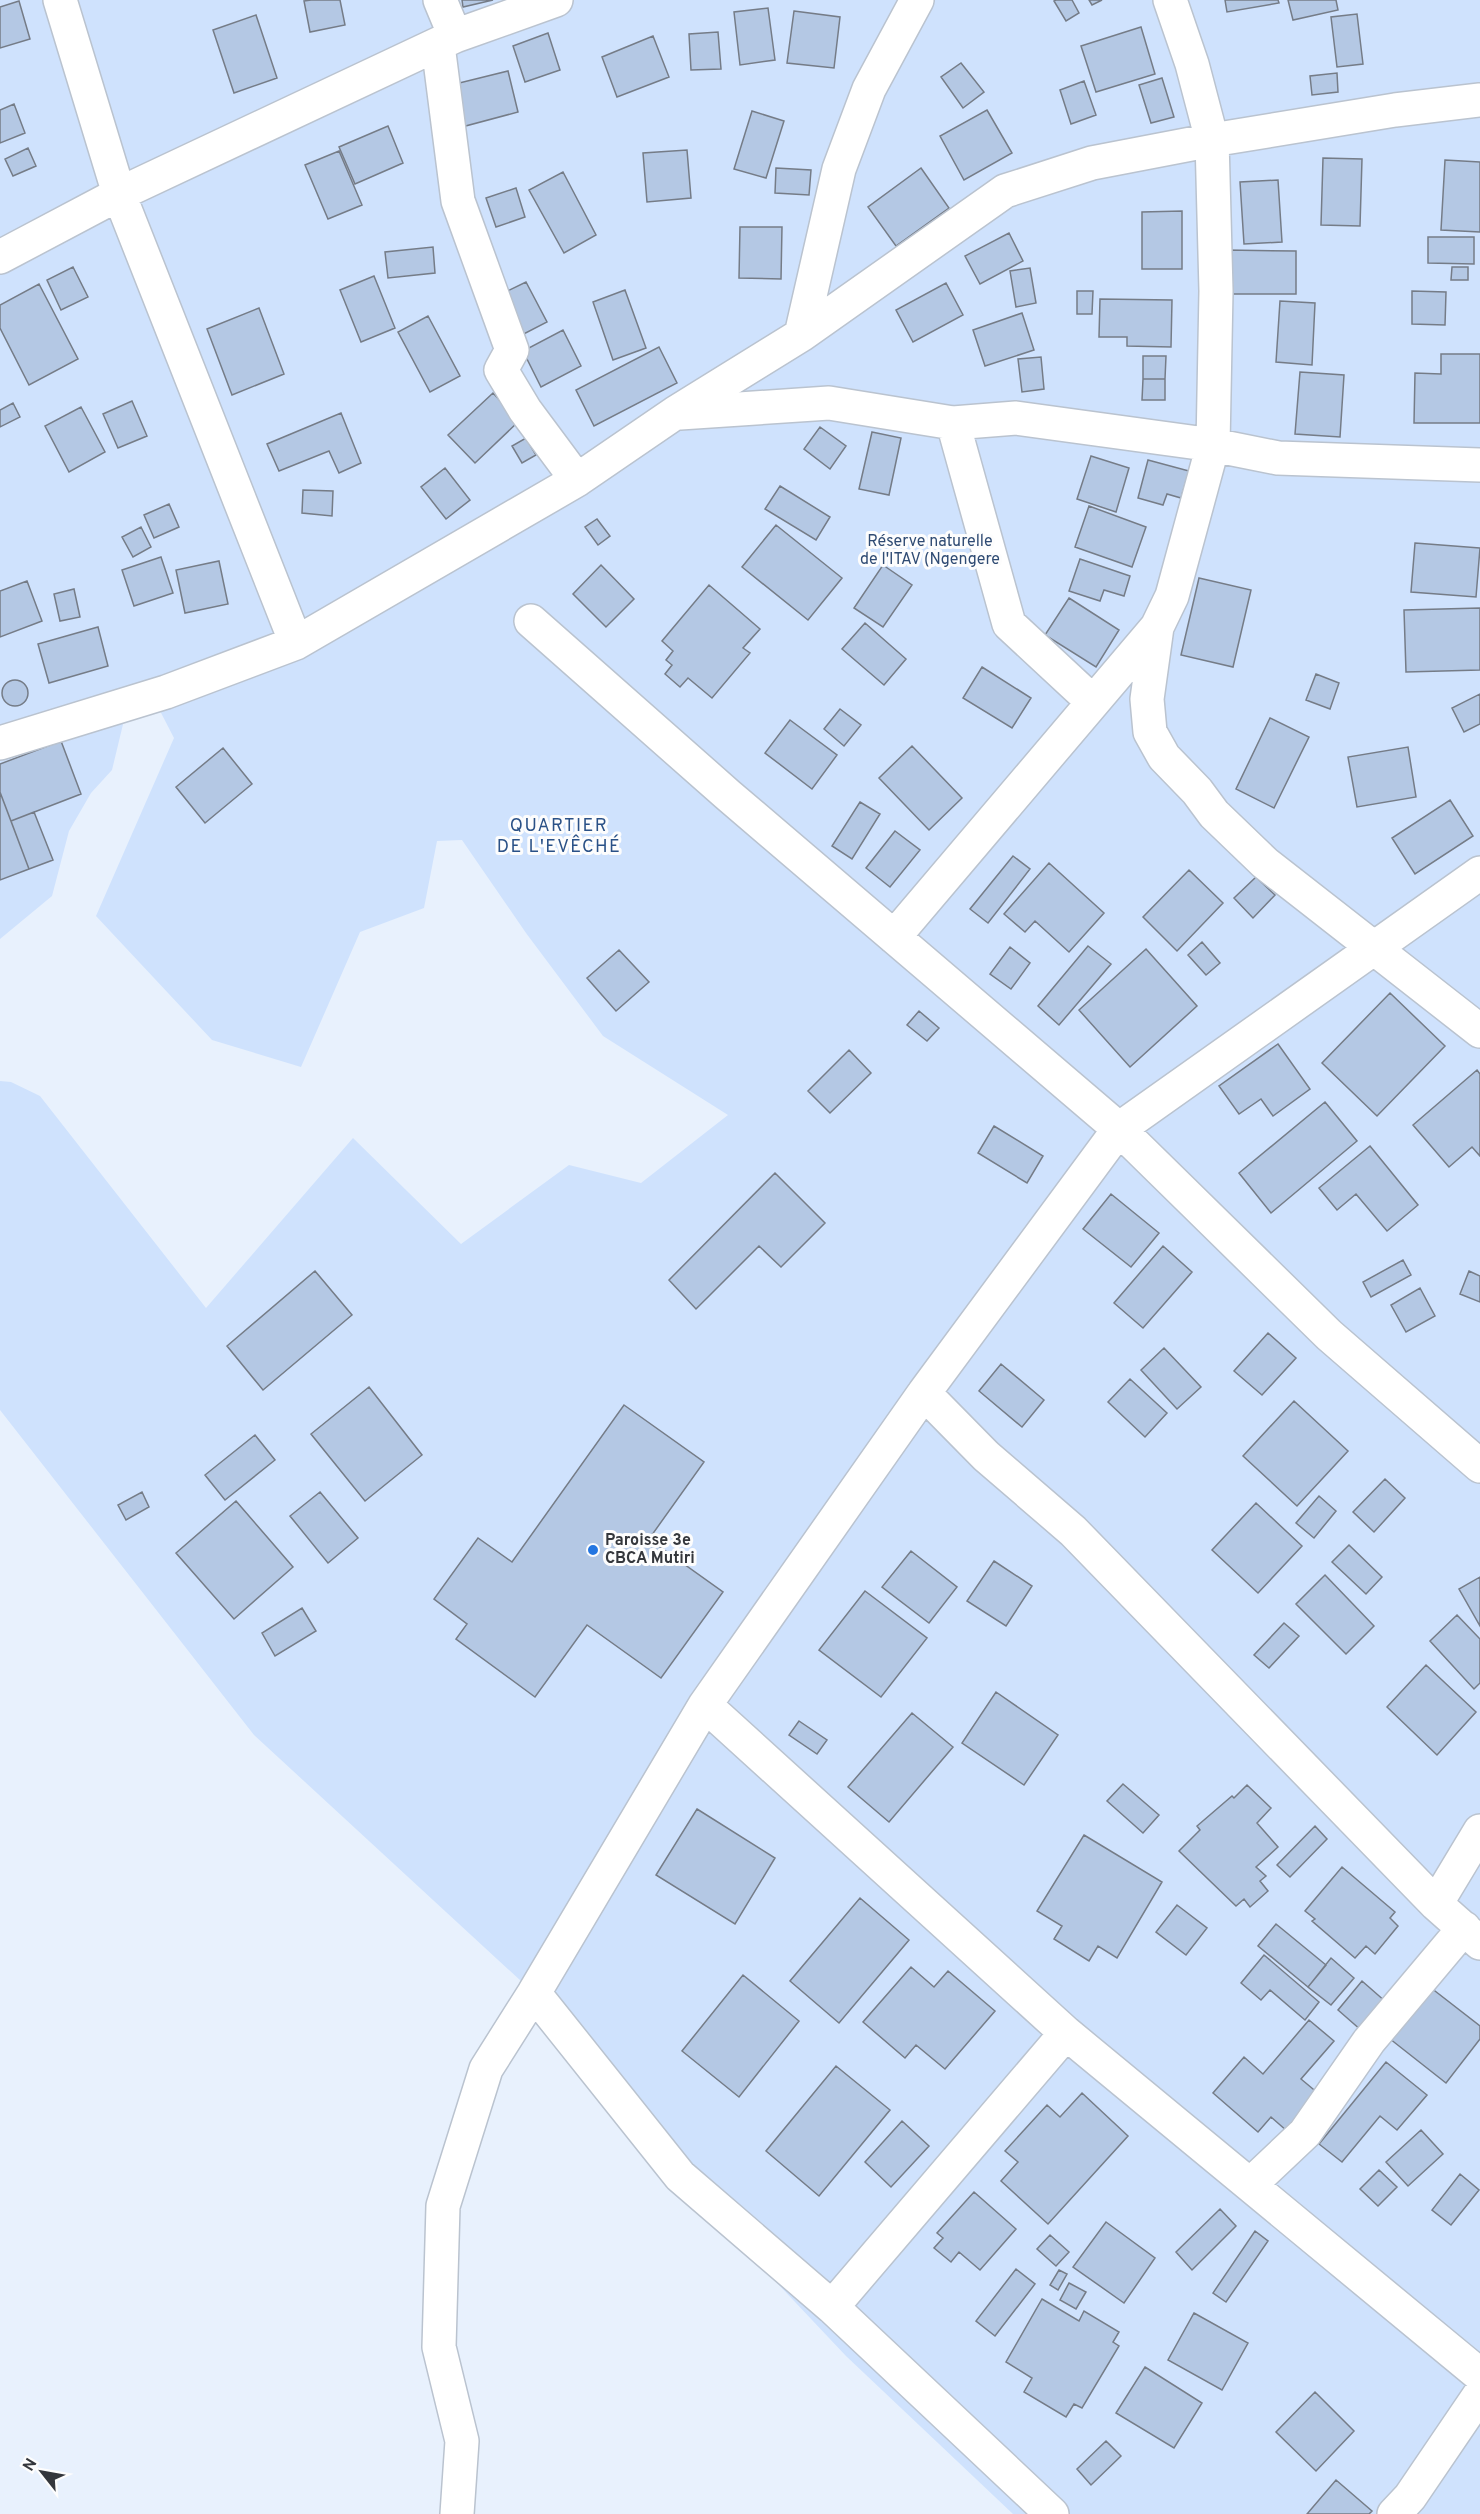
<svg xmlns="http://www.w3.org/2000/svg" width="1480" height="2514" font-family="Overpass,sans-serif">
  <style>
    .green { fill: #cfe2fd }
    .building { fill: #b4c8e4; stroke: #757c87; stroke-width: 1.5 }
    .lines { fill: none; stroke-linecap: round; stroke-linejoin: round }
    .minor-casing { stroke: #bac3cf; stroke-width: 36 }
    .minor { stroke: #fff; stroke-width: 33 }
    .poi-dot { fill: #2476e1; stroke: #fdfdfd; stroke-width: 2 }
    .labels { text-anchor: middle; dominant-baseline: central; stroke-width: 6; stroke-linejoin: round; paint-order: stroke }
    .park-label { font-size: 16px; fill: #2f4b73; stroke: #fdfdfd }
    .poi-label { font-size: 16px; font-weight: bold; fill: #34373c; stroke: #fdfdfd; text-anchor: start }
    .neighbourhood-label { font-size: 18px; letter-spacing: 1.5px; fill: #2a5187; stroke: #fdfdfd }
  </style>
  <rect width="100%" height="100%" fill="#e8f1fd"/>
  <!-- green -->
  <path class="green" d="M0,0H1480V2514H1013L846,2356L575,2069L534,1993L254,1735L0,1410V1081L11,1082L40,1096L206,1308L353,1138L461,1244L569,1165L641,1183L728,1115L603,1036L526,933L462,840L437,841L424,908L360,932L301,1067L212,1040L96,916L174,738L158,707L125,716L112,770L91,793L69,831L52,896L0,939Z"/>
  <!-- building -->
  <path class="building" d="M311,0H340L345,25L310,32L304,1Z
    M462,0H493L463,7Z
    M1056,0H1072L1079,13L1066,21L1054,1Z
    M1089,0H1102L1092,5Z
    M1225,0H1278L1279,3L1227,12Z
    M1288,0H1336L1338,10L1293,20Z
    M19,1L30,39L0,48V7Z
    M768,8L775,60L740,65L734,12Z
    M794,11L840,17L834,68L787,63Z
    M1357,14L1363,64L1337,67L1331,17Z
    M256,15L277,78L234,93L213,30Z
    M1141,27L1155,74L1096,92L1081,46Z
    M718,32L721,69L691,70L689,34Z
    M548,33L560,70L525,82L513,46Z
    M653,36L669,77L617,97L602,57Z
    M961,63L984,92L963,108L941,77Z
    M508,71L518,112L458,128L447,86Z
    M1337,73L1338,92L1312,95L1310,76Z
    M1162,78L1174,117L1151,123L1139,85Z
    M1084,81L1096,115L1071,124L1060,90Z
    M14,104L25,133L0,143V110Z
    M987,110L1012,153L964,180L940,136Z
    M752,111L784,121L766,178L734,169Z
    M388,126L403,163L355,184L339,147Z
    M28,148L36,166L13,176L5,159Z
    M687,150L691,198L647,202L643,153Z
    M339,151L362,205L328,219L305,165Z
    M1323,158L1362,159L1360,226L1321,225Z
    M1445,160L1480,162V232L1441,230Z
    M776,168L811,170L809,195L775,193Z
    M921,168L949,208L896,246L868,207Z
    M563,172L596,235L564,253L529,190Z
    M1278,180L1282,242L1244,244L1240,182Z
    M516,188L525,217L496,227L486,198Z
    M1182,211V269H1142V212Z
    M740,227H782L781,279L739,278Z
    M1009,233L1023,261L980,284L965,256Z
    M1428,237H1474V264L1428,263Z
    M433,247L435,273L388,278L385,252Z
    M1226,250L1296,251V294H1226Z
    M73,267L88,297L61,310L47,280Z
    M1452,267H1468V280H1451Z
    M1030,268L1036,303L1016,307L1010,271Z
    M374,276L395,328L361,342L340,290Z
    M526,282L547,322L516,338L495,297Z
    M946,283L963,315L913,342L896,310Z
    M39,284L78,359L29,385L0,328V305Z
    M625,290L646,348L613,360L593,302Z
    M1077,291H1093L1092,314H1077Z
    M1412,291L1446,292L1445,325L1412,324Z
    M1100,299L1172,300L1171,347L1127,346V337H1099Z
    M1280,301L1315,303L1312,365L1276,362Z
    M259,308L284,374L232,395L207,329Z
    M1022,313L1034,350L985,366L973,330Z
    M428,316L460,376L430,392L398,332Z
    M563,330L581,366L541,387L523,351Z
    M659,347L677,383L594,426L576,390Z
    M1441,354H1480V423H1414L1415,373L1441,374Z
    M1143,356H1166L1165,379H1143Z
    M1041,357L1044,389L1022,392L1018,359Z
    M1300,372L1344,375L1340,437L1295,434Z
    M1143,379H1165V400H1142Z
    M493,393L519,421L475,463L448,435Z
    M132,401L147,436L118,448L103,414Z
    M13,403L20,417L0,427V410Z
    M81,407L105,452L69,472L45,426Z
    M341,413L361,463L339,473L329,451L279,471L267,444Z
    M820,427L846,446L830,469L804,449Z
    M872,432L901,438L889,495L859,489Z
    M526,438L536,455L522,463L512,446Z
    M1091,456L1129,468L1116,512L1077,499Z
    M1148,460L1189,471L1181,498L1167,494L1163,505L1138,498Z
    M445,468L470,500L446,519L421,487Z
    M780,486L830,517L816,540L765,509Z
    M303,490L333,491L332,516L302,513Z
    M169,504L179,527L154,538L144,515Z
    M1089,506L1146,527L1132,567L1075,547Z
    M597,519L610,536L598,545L585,527Z
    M776,525L842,578L808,620L742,567Z
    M141,527L151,547L133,557L122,537Z
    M1415,543L1480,548L1476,597L1411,592Z
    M161,557L173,593L134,606L122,570Z
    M1080,559L1130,576L1124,596L1104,590L1100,601L1069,591Z
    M219,561L228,604L185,613L176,570Z
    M601,565L634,599L606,627L573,594Z
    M883,565L912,585L883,627L854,608Z
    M1199,578L1251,590L1233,667L1181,655Z
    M27,581L42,621L0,637V591Z
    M709,585L760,629L743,648L750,653L712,698L688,678L680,687L665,674L672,665L666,660L673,651L662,641Z
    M74,589L80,617L60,621L54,594Z
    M1069,598L1119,630L1096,667L1045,635Z
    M1480,608V670L1406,672L1404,610Z
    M865,623L906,659L884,685L842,649Z
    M98,627L108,666L49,683L38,644Z
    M982,667L1031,698L1012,728L963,698Z
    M1316,674L1339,683L1330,709L1306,700Z
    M2 693a13 13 0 1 1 26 0a13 13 0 1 1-26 0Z
    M1480,694V724L1464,732L1452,708Z
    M840,709L861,725L844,746L824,729Z
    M1270,718L1309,737L1274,808L1236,789Z
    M790,720L837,755L812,789L765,753Z
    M61,741L81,794L11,821L0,792V764Z
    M912,746L962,798L929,830L879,778Z
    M1408,747L1416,797L1357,807L1348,757Z
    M223,748L252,784L205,823L176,787Z
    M0,792L29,869L0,880Z
    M1450,800L1473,836L1415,874L1392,838Z
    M860,802L880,814L852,859L832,846Z
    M34,812L53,860L29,869L11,821Z
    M895,831L920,850L890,887L866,868Z
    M1013,856L1030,869L988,923L970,909Z
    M1049,863L1104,913L1069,952L1035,921L1025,932L1004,914Z
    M1189,870L1223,903L1177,951L1143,917Z
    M1256,877L1275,895L1253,918L1234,898Z
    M1202,942L1220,963L1206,975L1188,955Z
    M1088,946L1111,964L1059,1025L1038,1006Z
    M1010,947L1030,963L1011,989L990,974Z
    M1146,949L1197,1006L1130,1067L1079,1010Z
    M619,950L649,982L616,1011L587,978Z
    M1390,993L1445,1046L1377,1116L1322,1063Z
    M919,1011L939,1028L927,1041L907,1025Z
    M1278,1044L1310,1089L1273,1116L1261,1099L1239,1114L1219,1086Z
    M849,1050L871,1073L830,1113L808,1091Z
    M1477,1070L1480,1074V1156L1472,1147L1449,1167L1413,1125Z
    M1325,1102L1357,1141L1271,1213L1239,1173Z
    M994,1126L1043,1156L1027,1183L978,1153Z
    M1370,1146L1418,1205L1387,1231L1356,1194L1337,1210L1319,1188Z
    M775,1173L825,1223L781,1267L759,1246L696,1309L669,1280Z
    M1111,1194L1159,1233L1131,1267L1083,1229Z
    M1163,1246L1192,1272L1143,1328L1114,1303Z
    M1403,1260L1411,1275L1371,1297L1363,1282Z
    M315,1271L352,1315L263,1390L227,1346Z
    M1469,1271L1480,1276V1302L1460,1294Z
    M1420,1288L1435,1316L1406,1332L1391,1305Z
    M1268,1333L1296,1358L1262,1395L1234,1371Z
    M1164,1348L1201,1387L1177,1409L1141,1370Z
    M1001,1364L1044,1400L1022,1427L979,1391Z
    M1130,1379L1167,1413L1145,1437L1108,1402Z
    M369,1387L422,1455L365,1501L311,1434Z
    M1294,1401L1348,1451L1297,1506L1243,1456Z
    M624,1405L704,1462L649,1539L723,1592L661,1678L587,1625L535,1697L456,1639L467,1624L434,1599L478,1538L512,1562Z
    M255,1435L275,1460L225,1500L205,1475Z
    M1385,1479L1405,1498L1374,1532L1353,1512Z
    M142,1492L149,1507L126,1520L118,1505Z
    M320,1492L358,1538L328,1563L290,1516Z
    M1319,1496L1336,1511L1314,1538L1296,1523Z
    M236,1501L293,1567L234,1619L176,1553Z
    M1256,1503L1302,1546L1258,1593L1212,1550Z
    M1349,1545L1382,1577L1366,1594L1332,1562Z
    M911,1551L957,1587L929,1623L882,1587Z
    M994,1561L1032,1586L1006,1626L967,1601Z
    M1325,1575L1374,1626L1346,1654L1296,1604Z
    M1480,1577V1626L1459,1589Z
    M865,1591L927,1638L881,1697L819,1650Z
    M302,1608L316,1631L275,1656L262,1633Z
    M1457,1615L1480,1639V1683L1474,1689L1430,1641Z
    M1284,1623L1299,1636L1269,1668L1254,1655Z
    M1426,1665L1476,1712L1437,1755L1387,1707Z
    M996,1692L1058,1735L1024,1785L962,1743Z
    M912,1713L953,1747L889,1822L848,1787Z
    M799,1721L827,1740L817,1754L789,1735Z
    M1123,1784L1159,1815L1143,1833L1107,1801Z
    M1247,1785L1271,1808L1257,1823L1278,1847L1256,1867L1266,1876L1260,1881L1268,1891L1250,1907L1244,1899L1236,1906L1179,1851L1200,1830L1197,1826L1232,1796L1234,1798Z
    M697,1809L775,1858L735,1924L656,1875Z
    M1315,1826L1327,1839L1290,1877L1277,1865Z
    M1084,1835L1162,1882L1117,1958L1098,1946L1089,1961L1054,1939L1062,1926L1037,1911Z
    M1342,1867L1395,1912L1390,1918L1398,1926L1375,1954L1366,1946L1355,1958L1312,1921L1315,1919L1305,1911Z
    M860,1898L909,1940L839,2023L790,1981Z
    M1177,1905L1207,1928L1186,1955L1156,1932Z
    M1276,1924L1326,1965L1308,1987L1258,1946Z
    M1264,1955L1319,2002L1305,2020L1270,1990L1261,2000L1241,1983Z
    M1331,1958L1354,1978L1331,2005L1308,1987Z
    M911,1967L934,1987L948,1971L995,2011L945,2069L916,2045L905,2058L863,2022Z
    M743,1975L799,2021L739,2097L682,2051Z
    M1362,1981L1386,2002L1362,2031L1338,2010Z
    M1426,1984L1480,2026V2039L1446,2083L1385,2035Z
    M1309,2020L1334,2041L1301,2079L1319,2094L1287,2131L1271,2117L1258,2132L1213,2093L1244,2057L1263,2074Z
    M1386,2062L1427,2095L1397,2130L1380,2116L1342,2162L1319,2144Z
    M836,2066L890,2110L819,2196L766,2151Z
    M1082,2093L1128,2136L1048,2224L1001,2181L1018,2162L1005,2151L1047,2105L1060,2117Z
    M902,2121L929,2146L891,2187L865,2162Z
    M1421,2130L1443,2154L1408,2186L1386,2162Z
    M1379,2170L1397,2187L1378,2206L1360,2189Z
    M1460,2174L1479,2190L1451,2225L1432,2210Z
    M974,2192L1016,2229L980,2270L959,2252L951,2262L934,2248L943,2238L937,2233Z
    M1220,2209L1236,2226L1192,2270L1176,2252Z
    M1106,2222L1155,2258L1124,2303L1073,2267Z
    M1255,2231L1268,2241L1226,2302L1213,2293Z
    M1050,2235L1069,2252L1056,2266L1037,2249Z
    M1016,2269L1035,2284L995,2336L976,2321Z
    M1059,2270L1067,2274L1058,2290L1050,2285Z
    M1069,2283L1086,2292L1076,2309L1060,2300Z
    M1042,2299L1079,2321L1084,2311L1119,2332L1113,2342L1119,2346L1082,2408L1074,2404L1066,2417L1024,2392L1032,2378L1006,2362Z
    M1194,2313L1248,2343L1222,2390L1168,2360Z
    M1145,2367L1202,2403L1174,2448L1116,2413Z
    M1315,2392L1354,2431L1316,2471L1276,2432Z
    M1106,2441L1121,2456L1091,2485L1077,2469Z
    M1336,2480L1372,2511L1369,2514H1307Z"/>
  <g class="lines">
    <defs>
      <path id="minor" d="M60,0L119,194L296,643
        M440,0L455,36
        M438,45L458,201L512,350L501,370L525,410L577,480
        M0,257L119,194L455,36L556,0
        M801,335L1005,191L1092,163L1212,140L1395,110L1480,100
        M680,413L829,403L953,423L1016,418L1213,445L1278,458L1480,465
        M953,423L1009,624L1093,702
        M531,621L728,795L1119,1129L1329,1335L1480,1466
        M1157,627L1147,699L1150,732L1164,757L1197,791L1214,814L1265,863L1480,1031
        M0,743L166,692L296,643L577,480L675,413L801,335L839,169L869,89L917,0
        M894,937L1157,627L1172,596L1213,445L1216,291L1212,140L1192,64L1170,0
        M924,1393L986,1456L1073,1531L1436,1904L1480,1943
        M705,1705L1066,2033L1480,2375
        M1436,1904L1480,1831
        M534,1993L680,2176L832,2307L1052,2514
        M1251,2184L1305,2133L1369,2041L1464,1928
        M832,2307L1066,2033
        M457,2514L462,2441L439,2347L443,2206L486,2069L534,1993L705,1705L924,1393L1119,1129L1480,873
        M1394,2514L1410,2497L1480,2394"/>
    </defs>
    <!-- minor casing -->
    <use href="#minor" class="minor-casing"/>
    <!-- minor -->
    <use href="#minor" class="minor"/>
  </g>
  <!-- markers -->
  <circle class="poi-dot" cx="593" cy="1550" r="6"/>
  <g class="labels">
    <!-- park labels -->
    <g class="park-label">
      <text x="930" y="542">Réserve naturelle<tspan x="930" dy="18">de l'ITAV (Ngengere</tspan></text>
    </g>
    <!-- poi labels -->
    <g class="poi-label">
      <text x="605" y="1541">Paroisse 3e<tspan x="605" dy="18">CBCA Mutiri</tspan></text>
    </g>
    <!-- neighbourhood labels -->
    <g class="neighbourhood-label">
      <text x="559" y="826">QUARTIER<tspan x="559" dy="21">DE L'EVÊCHÉ</tspan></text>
    </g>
  </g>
  <!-- north arrow -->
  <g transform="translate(42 2472) rotate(301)" stroke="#fdfdfd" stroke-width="4.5" paint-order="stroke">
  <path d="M0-4.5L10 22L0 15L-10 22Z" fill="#34373c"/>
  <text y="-9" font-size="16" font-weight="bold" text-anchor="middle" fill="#34373c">N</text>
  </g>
</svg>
